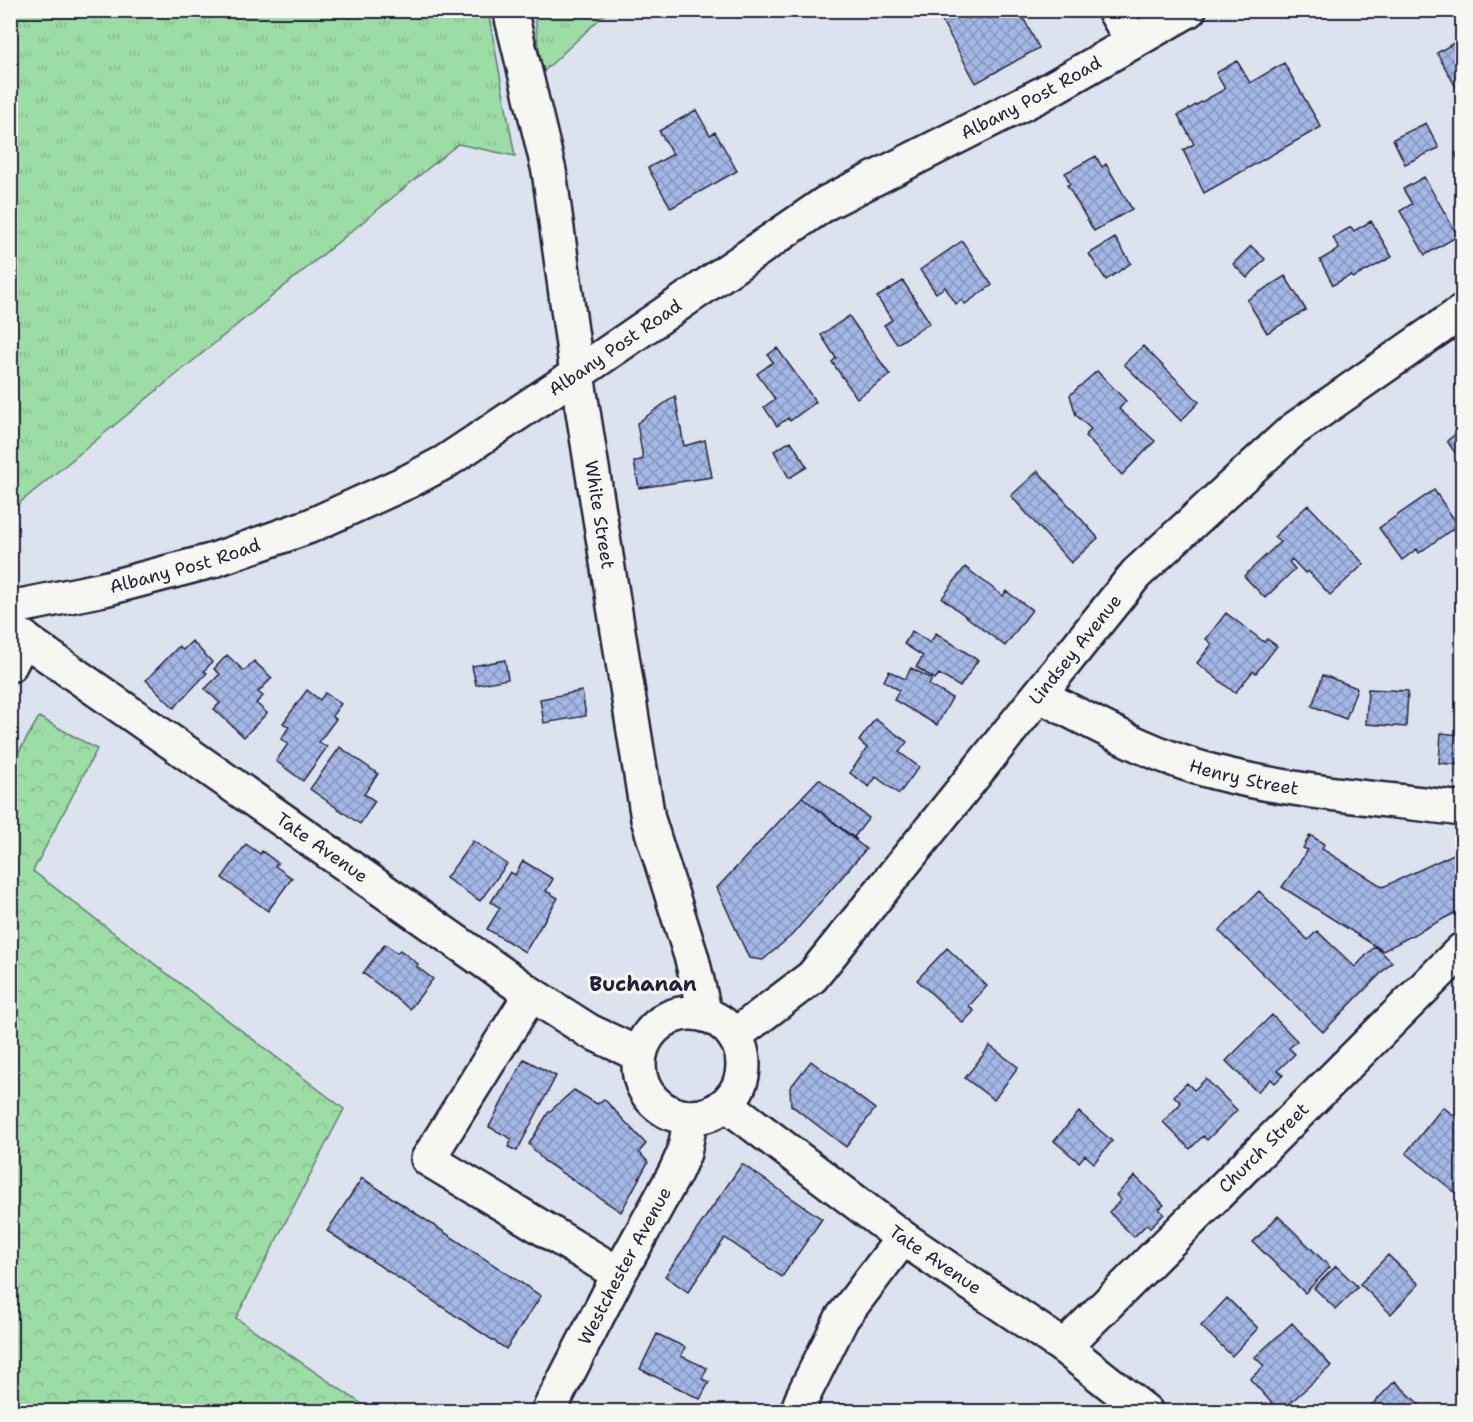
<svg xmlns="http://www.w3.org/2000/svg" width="1473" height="1422" font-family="'Shantell Sans',sans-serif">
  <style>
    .grass { fill: url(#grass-tufts); stroke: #5f7f70; stroke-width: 1.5 }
    .forest { fill: url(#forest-crowns); stroke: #5f7f70; stroke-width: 1.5 }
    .building { fill: url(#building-cross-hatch); stroke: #22223b; stroke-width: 1.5 }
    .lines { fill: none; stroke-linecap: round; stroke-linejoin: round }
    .minor-casing { stroke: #22223b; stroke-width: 38 }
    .major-casing { stroke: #22223b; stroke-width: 38 }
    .minor { stroke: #f6f6f2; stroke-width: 33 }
    .major { stroke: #f6f6f2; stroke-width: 33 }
    .labels { text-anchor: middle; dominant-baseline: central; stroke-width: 6; stroke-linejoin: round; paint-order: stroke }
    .street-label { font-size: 18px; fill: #22223b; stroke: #f6f6f2 }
    .quarter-label { font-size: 21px; font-weight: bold; fill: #22223b; stroke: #f6f6f2 }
  </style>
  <defs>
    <pattern id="grass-tufts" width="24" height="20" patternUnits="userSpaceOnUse" patternTransform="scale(1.5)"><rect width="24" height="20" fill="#9cdca5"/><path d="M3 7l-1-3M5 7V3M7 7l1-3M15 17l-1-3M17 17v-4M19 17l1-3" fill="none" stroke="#86bc8f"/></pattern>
    <pattern id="forest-crowns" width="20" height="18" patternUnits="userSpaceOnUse" patternTransform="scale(1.5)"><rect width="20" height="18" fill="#9cdca5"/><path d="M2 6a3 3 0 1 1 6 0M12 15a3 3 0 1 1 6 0" fill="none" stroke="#86bc8f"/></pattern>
    <pattern id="building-cross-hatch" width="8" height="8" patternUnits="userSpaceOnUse" patternTransform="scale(1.5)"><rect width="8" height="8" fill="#a4b8e6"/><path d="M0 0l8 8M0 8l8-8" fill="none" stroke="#8595bc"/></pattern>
  </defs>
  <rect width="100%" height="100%" fill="#dde3ee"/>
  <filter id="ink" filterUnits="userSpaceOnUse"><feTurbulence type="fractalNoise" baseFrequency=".0167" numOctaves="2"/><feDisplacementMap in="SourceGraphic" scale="12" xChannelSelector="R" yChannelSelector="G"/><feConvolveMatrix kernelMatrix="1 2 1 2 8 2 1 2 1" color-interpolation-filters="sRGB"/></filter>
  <g filter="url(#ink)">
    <!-- grass -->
    <path class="grass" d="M11,10L488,11L515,156L458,144L17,505L11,525Z
      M534,10L608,11L542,73Z"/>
    <!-- forest -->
    <path class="forest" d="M39,717L97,749L33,871L344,1109L236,1318L372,1411H11L10,767Z"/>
    <!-- building -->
    <path class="building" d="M936,10H1019L1039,48L976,83Z
      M1462,38V86L1457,89L1437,53Z
      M1237,61L1250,83L1284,63L1321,127L1204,193L1183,150L1194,144L1178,115L1225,89L1216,73Z
      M696,110L710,135L715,132L737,171L671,208L648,168L673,154L659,131Z
      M1426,123L1439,148L1405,164L1393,139Z
      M1462,149V167L1455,154Z
      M1096,156L1102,167L1106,164L1132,209L1094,231L1067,185L1070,184L1065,173Z
      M1424,177L1458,236L1425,255L1400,211L1412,204L1403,189Z
      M1371,221L1392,257L1353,278L1351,275L1333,285L1320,260L1339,249L1333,237L1351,227L1354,231Z
      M1115,238L1131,263L1106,280L1089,254Z
      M962,241L992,285L965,304L962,300L956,304L945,287L936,293L920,270Z
      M1251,246L1265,259L1247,278L1233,264Z
      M1285,276L1306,310L1267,333L1247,300Z
      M903,281L930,323L897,344L884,325L892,320L877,297Z
      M849,316L890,375L857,398L832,362L836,358L821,335Z
      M1143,346L1199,402L1181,421L1124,364Z
      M777,348L816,402L790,421L788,418L777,426L764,407L775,399L757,374L773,362L768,355Z
      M1097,371L1126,401L1119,409L1155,441L1122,475L1085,436L1091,429L1076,415L1070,395Z
      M675,396L684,446L705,440L712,477L639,488L634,462L643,459L637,423Z
      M1462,429V463L1447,441Z
      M791,441L807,467L789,478L774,451Z
      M1038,471L1098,538L1071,563L1011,496Z
      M1434,490L1458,525L1419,553L1417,549L1402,560L1379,528Z
      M1308,505L1364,564L1330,595L1308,571L1305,573L1292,559L1289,562L1295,569L1265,598L1244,576L1280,542L1274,537Z
      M965,567L1003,596L1006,591L1032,610L1005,646L942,598Z
      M1226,613L1264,642L1267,639L1277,646L1256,673L1253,671L1235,693L1197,663L1212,644L1206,639Z
      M912,631L930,643L936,633L978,660L960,687L939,674L935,679L916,667L923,656L904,644Z
      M192,641L212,662L204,671L207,673L174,708L146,680L179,646L183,650Z
      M227,655L244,671L254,661L272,678L258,692L263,696L256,703L267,713L244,737L214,709L220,703L205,689L220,674L214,669Z
      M505,660L508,679L476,685L472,666Z
      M911,668L932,679L929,685L952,698L937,725L894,700L899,690L884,681L889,671L905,679Z
      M1323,675L1357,688L1346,719L1312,706Z
      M1368,689L1408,691L1406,727L1366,724Z
      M307,690L320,700L325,693L341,704L332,716L336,719L319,742L327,747L303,781L276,761L288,744L281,739L289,727L283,723Z
      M582,691L586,716L544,723L540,699Z
      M875,719L907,742L899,752L919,767L899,794L876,777L869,787L850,773L867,748L859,741Z
      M1461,727H1462V765L1439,763L1441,733L1460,735Z
      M340,747L378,774L364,794L375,801L360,824L310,789Z
      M819,779L869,818L854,837L857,840L802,797Z
      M802,797L866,849L792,935L763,960L749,958L717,888Z
      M1310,835L1324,844L1322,849L1383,887L1460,851L1462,856V909L1383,951L1282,887L1308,850L1303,848Z
      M473,841L507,864L480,901L446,878Z
      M246,844L260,854L262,851L278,863L275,866L292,878L268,911L222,878Z
      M523,861L553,879L546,891L558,898L525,952L487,929L500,908L491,902L510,872L515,875Z
      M1259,891L1308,940L1317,931L1355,967L1375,946L1392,962L1323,1032L1219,931Z
      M385,944L397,953L400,950L418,964L417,967L433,979L410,1009L363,973Z
      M947,948L987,986L969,1006L974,1011L963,1023L917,980Z
      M1272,1015L1297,1041L1289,1048L1295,1054L1278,1070L1283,1075L1275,1083L1271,1079L1257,1092L1226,1061Z
      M990,1046L1018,1067L994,1100L965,1078Z
      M524,1059L556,1076L517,1151L508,1147L512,1139L489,1127Z
      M811,1061L875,1109L846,1147L791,1105L790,1088Z
      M1206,1079L1237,1110L1207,1140L1203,1136L1190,1149L1163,1122L1181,1103L1174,1096L1187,1083L1194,1090Z
      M574,1090L597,1104L604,1099L646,1144L639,1152L648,1162L621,1212L544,1161L529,1144L548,1113Z
      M1443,1107L1462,1122V1198L1406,1153Z
      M1079,1112L1112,1141L1094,1163L1085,1155L1079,1162L1054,1141Z
      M742,1164L822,1219L782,1277L725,1238L688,1292L665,1276Z
      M1135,1176L1164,1205L1159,1209L1164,1214L1150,1228L1147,1224L1134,1237L1109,1212L1121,1200L1116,1195Z
      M362,1178L541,1296L506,1349L327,1231Z
      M1278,1216L1330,1267L1305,1293L1253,1242Z
      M1388,1255L1419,1284L1391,1314L1360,1284Z
      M1336,1266L1358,1287L1336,1309L1314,1288Z
      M1227,1298L1258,1328L1232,1356L1201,1326Z
      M1292,1323L1331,1366L1280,1412L1250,1379L1264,1366L1255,1357Z
      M657,1334L685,1347L681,1356L707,1368L702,1379L709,1382L700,1399L640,1369Z
      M1395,1381L1427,1412H1365Z"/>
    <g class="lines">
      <defs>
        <g id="minor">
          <path id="s1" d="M510,10L549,171L577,374L648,819L692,959L705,1015"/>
          <path d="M1114,10L1133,42"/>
          <path id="s2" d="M10,629L531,994L589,1031L640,1055"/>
          <path d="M10,665L24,638"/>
          <path id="s3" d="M1039,695C1096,724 1152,756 1214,772C1295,793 1380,798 1462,809"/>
          <path d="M531,994L428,1159L619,1274"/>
          <circle cx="691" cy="1065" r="52"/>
          <path id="s4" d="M734,1036L812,977L1136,574L1293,430L1462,312"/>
          <path id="s5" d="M726,1104L903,1238L1064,1347L1146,1412"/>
          <path id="s6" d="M1064,1347L1462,950"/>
          <path id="s7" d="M548,1412L619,1274L675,1173L684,1153L691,1117"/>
          <path d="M797,1412L804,1394L842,1318L903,1238"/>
        </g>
        <g id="major">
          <path id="s8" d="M10,608L104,589L211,561L310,526L409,481L445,462L577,374L826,203L1040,95L1189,10"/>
        </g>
      </defs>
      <!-- minor casing -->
      <use href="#minor" class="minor-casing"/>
      <!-- major casing -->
      <use href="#major" class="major-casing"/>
      <!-- minor -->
      <use href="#minor" class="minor"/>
      <!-- major -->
      <use href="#major" class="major"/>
    </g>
  </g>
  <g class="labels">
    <!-- street labels -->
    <g class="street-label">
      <text stroke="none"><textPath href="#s8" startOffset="1152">Albany Post Road</textPath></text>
      <text stroke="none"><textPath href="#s8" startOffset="666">Albany Post Road</textPath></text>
      <text stroke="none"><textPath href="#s1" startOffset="513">White Street</textPath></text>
      <text stroke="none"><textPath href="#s8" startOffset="180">Albany Post Road</textPath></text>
      <text stroke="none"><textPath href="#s4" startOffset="518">Lindsey Avenue</textPath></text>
      <text stroke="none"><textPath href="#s3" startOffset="222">Henry Street</textPath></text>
      <text stroke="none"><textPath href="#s2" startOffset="381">Tate Avenue</textPath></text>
      <text stroke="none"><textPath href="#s6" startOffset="282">Church Street</textPath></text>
      <text stroke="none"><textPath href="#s5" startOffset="261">Tate Avenue</textPath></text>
      <text stroke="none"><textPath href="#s7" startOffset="165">Westchester Avenue</textPath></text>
    </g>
    <!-- quarter labels -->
    <g class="quarter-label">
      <text x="643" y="984">Buchanan</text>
    </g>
  </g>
  <!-- margin -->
  <rect width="1473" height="1422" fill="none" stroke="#f6f6f2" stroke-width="36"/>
  <rect x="18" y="18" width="1437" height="1386" fill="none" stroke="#22223b" stroke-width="2" filter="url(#ink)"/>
</svg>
